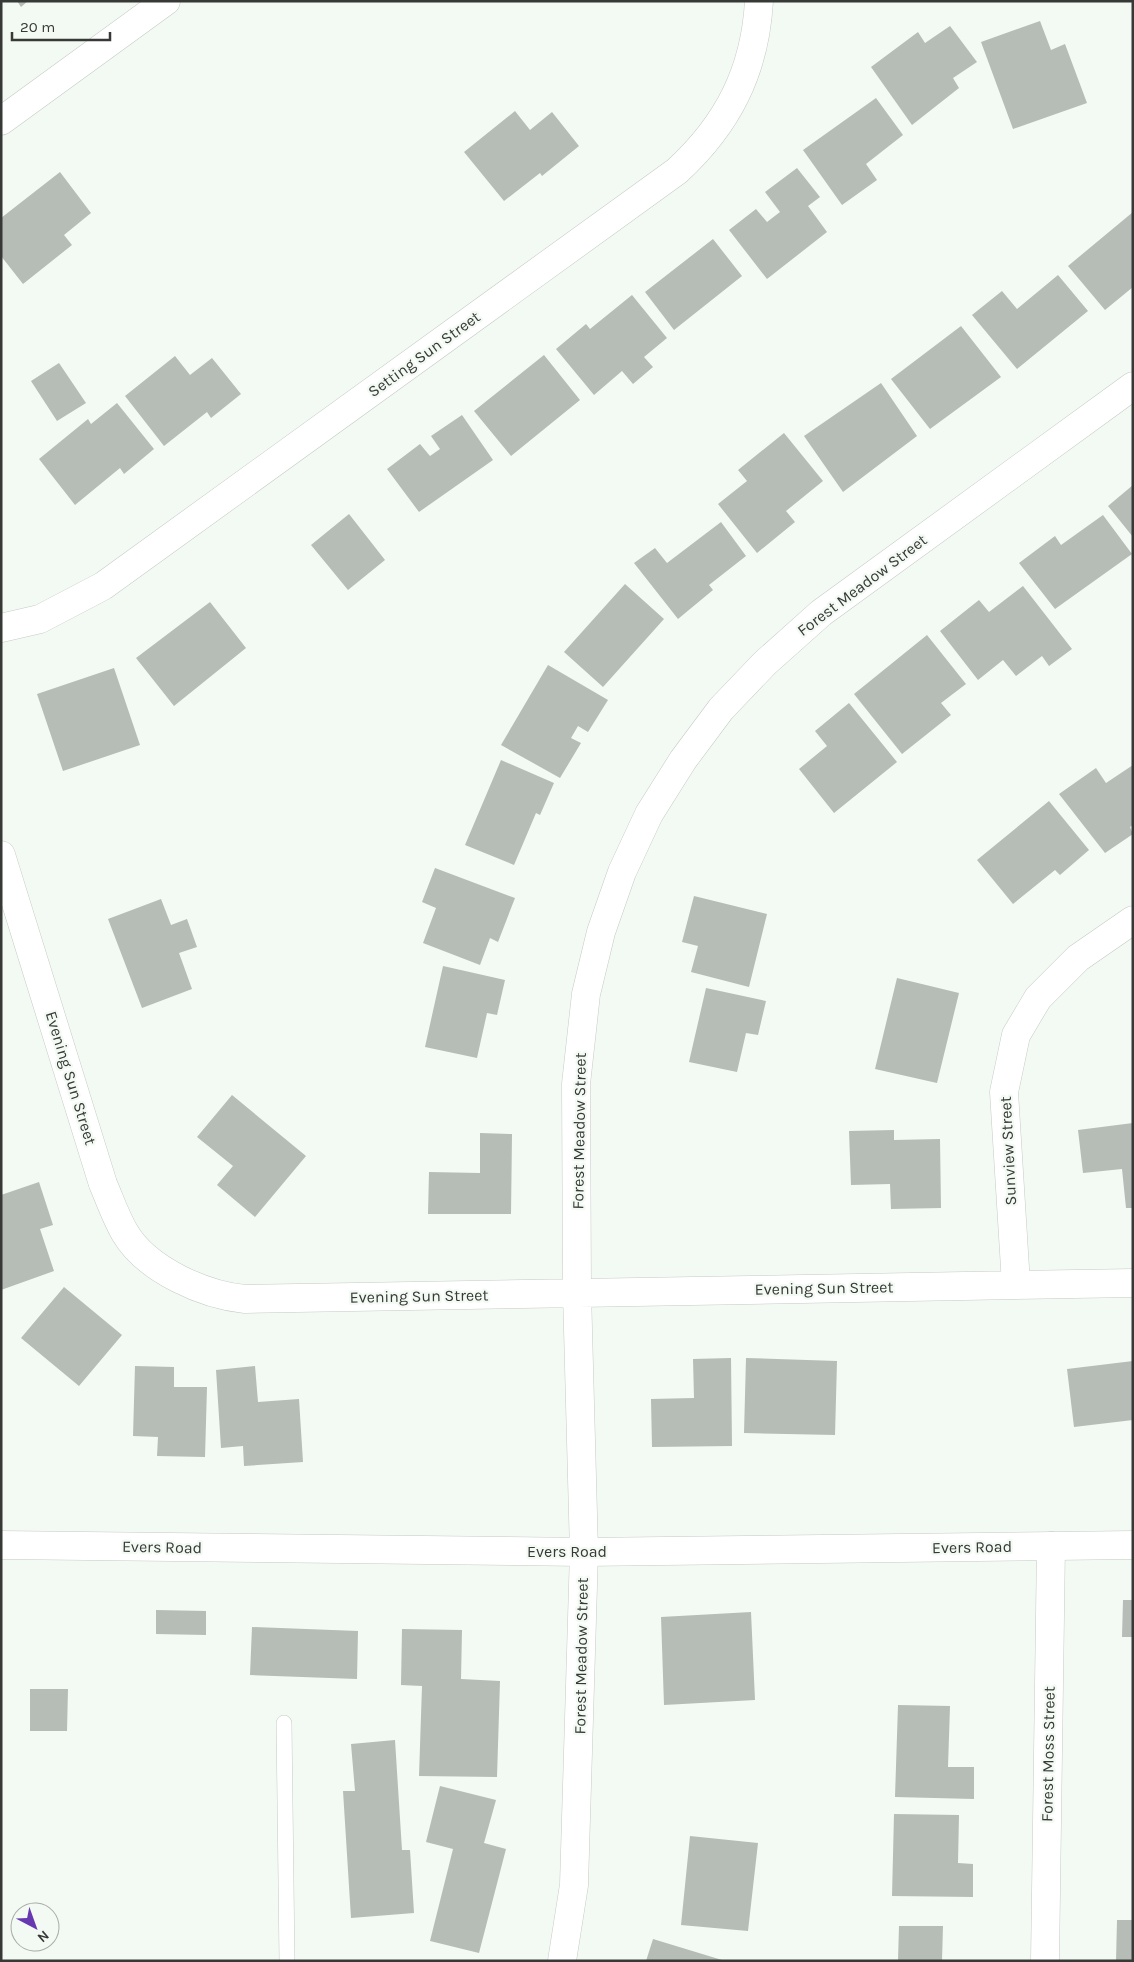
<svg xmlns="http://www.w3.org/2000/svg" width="1134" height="1962" font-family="Karla,sans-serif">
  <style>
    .building { fill: #b6bcb6 }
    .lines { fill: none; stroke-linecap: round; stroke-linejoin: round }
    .service-casing { stroke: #c5cbc5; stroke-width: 16 }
    .minor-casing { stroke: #c5cbc5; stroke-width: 29 }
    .secondary-casing { stroke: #c5cbc5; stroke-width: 29 }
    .service { stroke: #fff; stroke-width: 15 }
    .minor { stroke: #fff; stroke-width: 28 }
    .secondary { stroke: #fff; stroke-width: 28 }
    .labels { text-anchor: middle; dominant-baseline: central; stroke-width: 4.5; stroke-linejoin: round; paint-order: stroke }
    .street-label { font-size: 16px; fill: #373937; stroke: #f3f9f3 }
  </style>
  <rect width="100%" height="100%" fill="#f3f9f3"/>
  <!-- building -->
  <path class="building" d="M17,1H28L21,7Z
    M1040,21L1051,50L1065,44L1087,103L1013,129L981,42Z
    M950,26L977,62L953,78L959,88L912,125L871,67L918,32L925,43Z
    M876,98L903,135L866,164L877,180L842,205L803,150Z
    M515,111L530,130L552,112L579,146L542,176L540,173L504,201L464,152Z
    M797,168L820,197L808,206L827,232L767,279L729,230L756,209L767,222L780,212L765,192Z
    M60,172L91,213L64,235L72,245L23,284L1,256V218Z
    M1133,212V287L1105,310L1068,266Z
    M713,239L742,276L674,330L645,292Z
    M1058,275L1088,311L1017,369L972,315L1002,291L1017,309Z
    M632,295L667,338L644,357L653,367L633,384L622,371L594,395L556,349L586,324L590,329Z
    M961,326L1001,377L930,429L891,379Z
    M544,355L580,400L511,456L474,411Z
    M175,356L190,375L212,358L241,394L211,418L207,412L164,446L125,396Z
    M59,363L86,403L57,421L31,381Z
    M881,383L917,436L843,492L804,436Z
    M117,403L154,449L124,474L120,468L75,505L39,459L88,419L91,424Z
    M462,415L493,460L419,512L387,469L420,444L430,456L440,449L431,436Z
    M784,433L823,481L786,511L795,522L757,553L718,504L747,481L738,470Z
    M1133,485V537L1108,506Z
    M349,514L385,560L348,590L311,545Z
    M1103,515L1132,554L1055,609L1019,563L1055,536L1061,545Z
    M721,522L746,556L709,585L713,590L678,619L634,563L655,548L667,563Z
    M625,584L664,619L603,687L564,652Z
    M1023,586L1072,649L1049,666L1042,656L1016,676L1003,660L978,680L940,631L979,600L989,612Z
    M210,602L246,648L174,706L136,658Z
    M927,635L966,684L941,703L951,715L902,754L854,694Z
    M548,665L608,700L588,732L578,726L571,738L581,743L560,778L501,745Z
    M114,668L140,745L63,771L37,694Z
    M849,703L897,762L834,813L799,769L827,746L815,731Z
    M501,760L554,783L540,815L536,813L514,865L465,845Z
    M1133,765V825L1130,827L1133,834L1105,853L1059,794L1096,768L1106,783Z
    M1049,801L1089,850L1060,875L1055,870L1013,904L977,860Z
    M435,868L515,898L498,942L490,938L480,965L423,943L436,908L422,902Z
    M694,896L767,914L749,987L691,972L698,946L682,942Z
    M161,899L171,925L187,919L197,947L179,953L192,989L142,1008L108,919Z
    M443,966L505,980L497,1015L487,1013L477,1058L425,1047Z
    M897,978L959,993L937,1083L875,1069Z
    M706,988L766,1001L758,1035L746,1033L737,1072L689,1062Z
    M232,1095L306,1156L255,1217L217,1185L233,1166L197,1137Z
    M1133,1123V1208H1126L1122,1169L1083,1173L1078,1130Z
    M894,1130V1140L940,1139L941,1208L891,1209L890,1184L851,1185L849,1131Z
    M480,1133L512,1134L511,1214H428L429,1172L480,1173Z
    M39,1182L53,1225L40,1229L54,1271L1,1290V1195Z
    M64,1287L122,1335L79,1386L21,1338Z
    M731,1358L732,1446L652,1447L651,1399L694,1398L693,1359Z
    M746,1358L837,1361L835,1435L744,1433Z
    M1133,1361V1420L1074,1427L1067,1369Z
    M135,1366L174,1367V1387H207L205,1457L157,1456L158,1437L133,1436Z
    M255,1366L258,1402L299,1399L303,1462L244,1466L243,1446L221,1448L216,1370Z
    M1123,1600H1133V1637H1122Z
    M156,1610L206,1611V1635L156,1634Z
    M751,1612L755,1700L664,1705L661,1617Z
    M252,1627L358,1631L357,1679L250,1675Z
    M402,1629L462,1630L461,1679L500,1681L497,1777L419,1776L422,1686L401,1685Z
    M30,1689H68L67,1731H30Z
    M898,1705L950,1706L948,1767H974V1799L895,1797Z
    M395,1740L402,1850H410L414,1913L351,1918L343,1791H355L351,1744Z
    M440,1786L496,1800L484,1843L506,1849L479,1953L430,1941L453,1849L426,1842Z
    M894,1814L959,1815L958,1863L973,1864V1897L892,1896Z
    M690,1836L758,1843L748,1931L681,1925Z
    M1117,1920H1133V1961H1116Z
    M899,1926H943L942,1961H898Z
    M653,1939L722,1960V1961H646Z"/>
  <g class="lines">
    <defs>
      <path id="service" d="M284,1723L287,1961"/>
      <path id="minor" d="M1,121L166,1
        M1,628L40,619L103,586L677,171C728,124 755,71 759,1
        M1,855L103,1184C110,1200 116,1218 125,1233C147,1270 204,1295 245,1299L1133,1283
        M1016,1284L1004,1092L1016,1035L1038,998L1078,958L1133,920
        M562,1961L574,1885L584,1552L577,1292L576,1084L586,994L601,932L622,872L649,814L683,760L721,709L765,663L821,613L1133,386
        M1045,1961L1051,1546"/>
      <path id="secondary" d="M1,1545L584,1552L1133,1545"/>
    </defs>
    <!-- service casing -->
    <use href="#service" class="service-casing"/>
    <!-- minor casing -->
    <use href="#minor" class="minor-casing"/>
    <!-- secondary casing -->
    <use href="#secondary" class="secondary-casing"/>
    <!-- service -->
    <use href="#service" class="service"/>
    <!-- minor -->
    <use href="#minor" class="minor"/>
    <!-- secondary -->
    <use href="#secondary" class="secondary"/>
  </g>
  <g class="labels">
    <!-- street labels -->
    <g class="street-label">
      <text transform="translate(424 354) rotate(-36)">Setting Sun Street</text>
      <text transform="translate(862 585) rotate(-37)">Forest Meadow Street</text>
      <text transform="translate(71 1078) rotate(73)">Evening Sun Street</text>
      <text transform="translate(579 1131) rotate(-89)">Forest Meadow Street</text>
      <text transform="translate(1008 1151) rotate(-93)">Sunview Street</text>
      <text transform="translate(824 1288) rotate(-1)">Evening Sun Street</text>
      <text transform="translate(419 1296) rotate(-1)">Evening Sun Street</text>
      <text transform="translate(162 1547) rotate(1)">Evers Road</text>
      <text transform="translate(972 1547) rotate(-1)">Evers Road</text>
      <text x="567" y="1551">Evers Road</text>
      <text transform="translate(581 1656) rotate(-89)">Forest Meadow Street</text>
      <text transform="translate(1048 1754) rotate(-89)">Forest Moss Street</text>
    </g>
  </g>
  <!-- border -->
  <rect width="1134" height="1962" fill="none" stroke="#373937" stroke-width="5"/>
  <!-- north arrow -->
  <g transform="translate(35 1927) rotate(139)"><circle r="24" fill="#f3f9f3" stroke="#a8aca8"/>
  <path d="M0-4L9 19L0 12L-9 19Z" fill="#6639b1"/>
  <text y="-8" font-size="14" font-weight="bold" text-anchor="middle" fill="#373937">N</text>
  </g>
  <!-- scale -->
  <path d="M12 32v8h98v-8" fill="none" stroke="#373937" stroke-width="2.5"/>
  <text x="20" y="32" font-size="15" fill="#373937" stroke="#f3f9f3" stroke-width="4" paint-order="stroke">20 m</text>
</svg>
